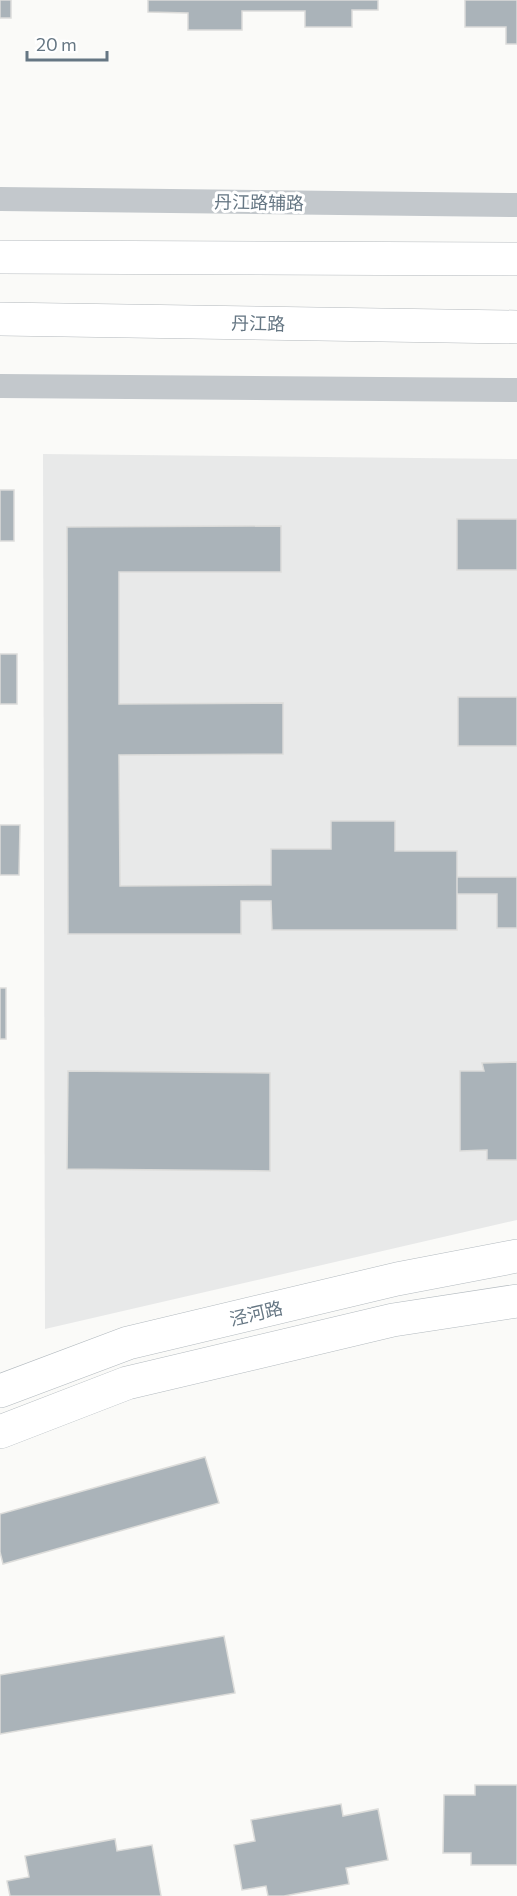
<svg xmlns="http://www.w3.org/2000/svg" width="517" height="1896" font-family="Commissioner,'Noto Sans SC',sans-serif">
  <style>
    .built { fill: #e8e9e9 }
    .building { fill: #aab3b9; stroke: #dcdcda; stroke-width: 1.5 }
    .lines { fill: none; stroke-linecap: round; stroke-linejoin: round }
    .secondary-casing { stroke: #b3babf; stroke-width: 34 }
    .highway-casing { stroke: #b4b9bd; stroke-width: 34 }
    .street { stroke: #c3c8cc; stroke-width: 24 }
    .secondary { stroke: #fff; stroke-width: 33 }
    .highway { stroke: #fff; stroke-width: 33 }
    .labels { text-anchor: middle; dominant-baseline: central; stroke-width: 6; stroke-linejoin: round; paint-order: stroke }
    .street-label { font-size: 18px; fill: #657683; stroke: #fff }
  </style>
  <rect width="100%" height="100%" fill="#fafaf8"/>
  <!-- built -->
  <path class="built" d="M43,454L517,459V1220L45,1329Z"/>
  <!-- building -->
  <path class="building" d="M0,0H11V18H0Z
    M148,0H378V10H352V27H305V11H242V30H188V13L148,12Z
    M465,0H517V44H506V27H465Z
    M0,490H14V541H0Z
    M457,519H517V570H457Z
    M281,526V572H119V704L283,703V754L119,755L120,886L271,885V849H331V821H395V851H457V930H272L271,901H241V934H68L67,527Z
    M0,654H17V704H0Z
    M458,697H517V746H458Z
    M0,825H20L19,875H0Z
    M457,877H517V928H497V894H457Z
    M0,988H6V1039H0Z
    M517,1062V1160H487V1150L460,1151V1071H484L482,1063Z
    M68,1071L270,1073V1171L67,1169Z
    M205,1457L219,1503L3,1564L0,1552V1514Z
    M224,1636L235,1693L0,1734V1675Z
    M475,1785H517V1865H471V1853H443L444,1795H475Z
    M341,1804L343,1816L378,1809L388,1860L346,1868L349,1884L284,1896H268L266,1886L242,1890L234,1845L255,1841L251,1820Z
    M115,1839L117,1851L152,1845L161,1896H10L7,1881L29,1877L25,1856Z"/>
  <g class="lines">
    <defs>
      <path id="secondary" d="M0,1391L128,1343L397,1279L517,1256
        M0,1432L127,1383L393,1320L517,1301"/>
      <path id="highway" d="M0,257L517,259
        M0,319L517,327"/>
    </defs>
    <!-- secondary casing -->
    <use href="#secondary" class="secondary-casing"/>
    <!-- highway casing -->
    <use href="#highway" class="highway-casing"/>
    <!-- street -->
    <path class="street" d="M0,199L517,205
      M0,386L517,390"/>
    <!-- secondary -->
    <use href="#secondary" class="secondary"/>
    <!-- highway -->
    <use href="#highway" class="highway"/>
  </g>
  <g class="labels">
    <!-- street labels -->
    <g class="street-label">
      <text transform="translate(259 202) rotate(1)">丹江路辅路</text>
      <text transform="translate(258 323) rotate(1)">丹江路</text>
      <text transform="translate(256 1313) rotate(-13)">泾河路</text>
    </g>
  </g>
  <!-- scale -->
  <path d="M27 51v9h80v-9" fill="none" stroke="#657683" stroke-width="3"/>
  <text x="36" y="51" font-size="18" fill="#657683" stroke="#ffffff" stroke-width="4.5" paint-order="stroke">20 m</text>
</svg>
